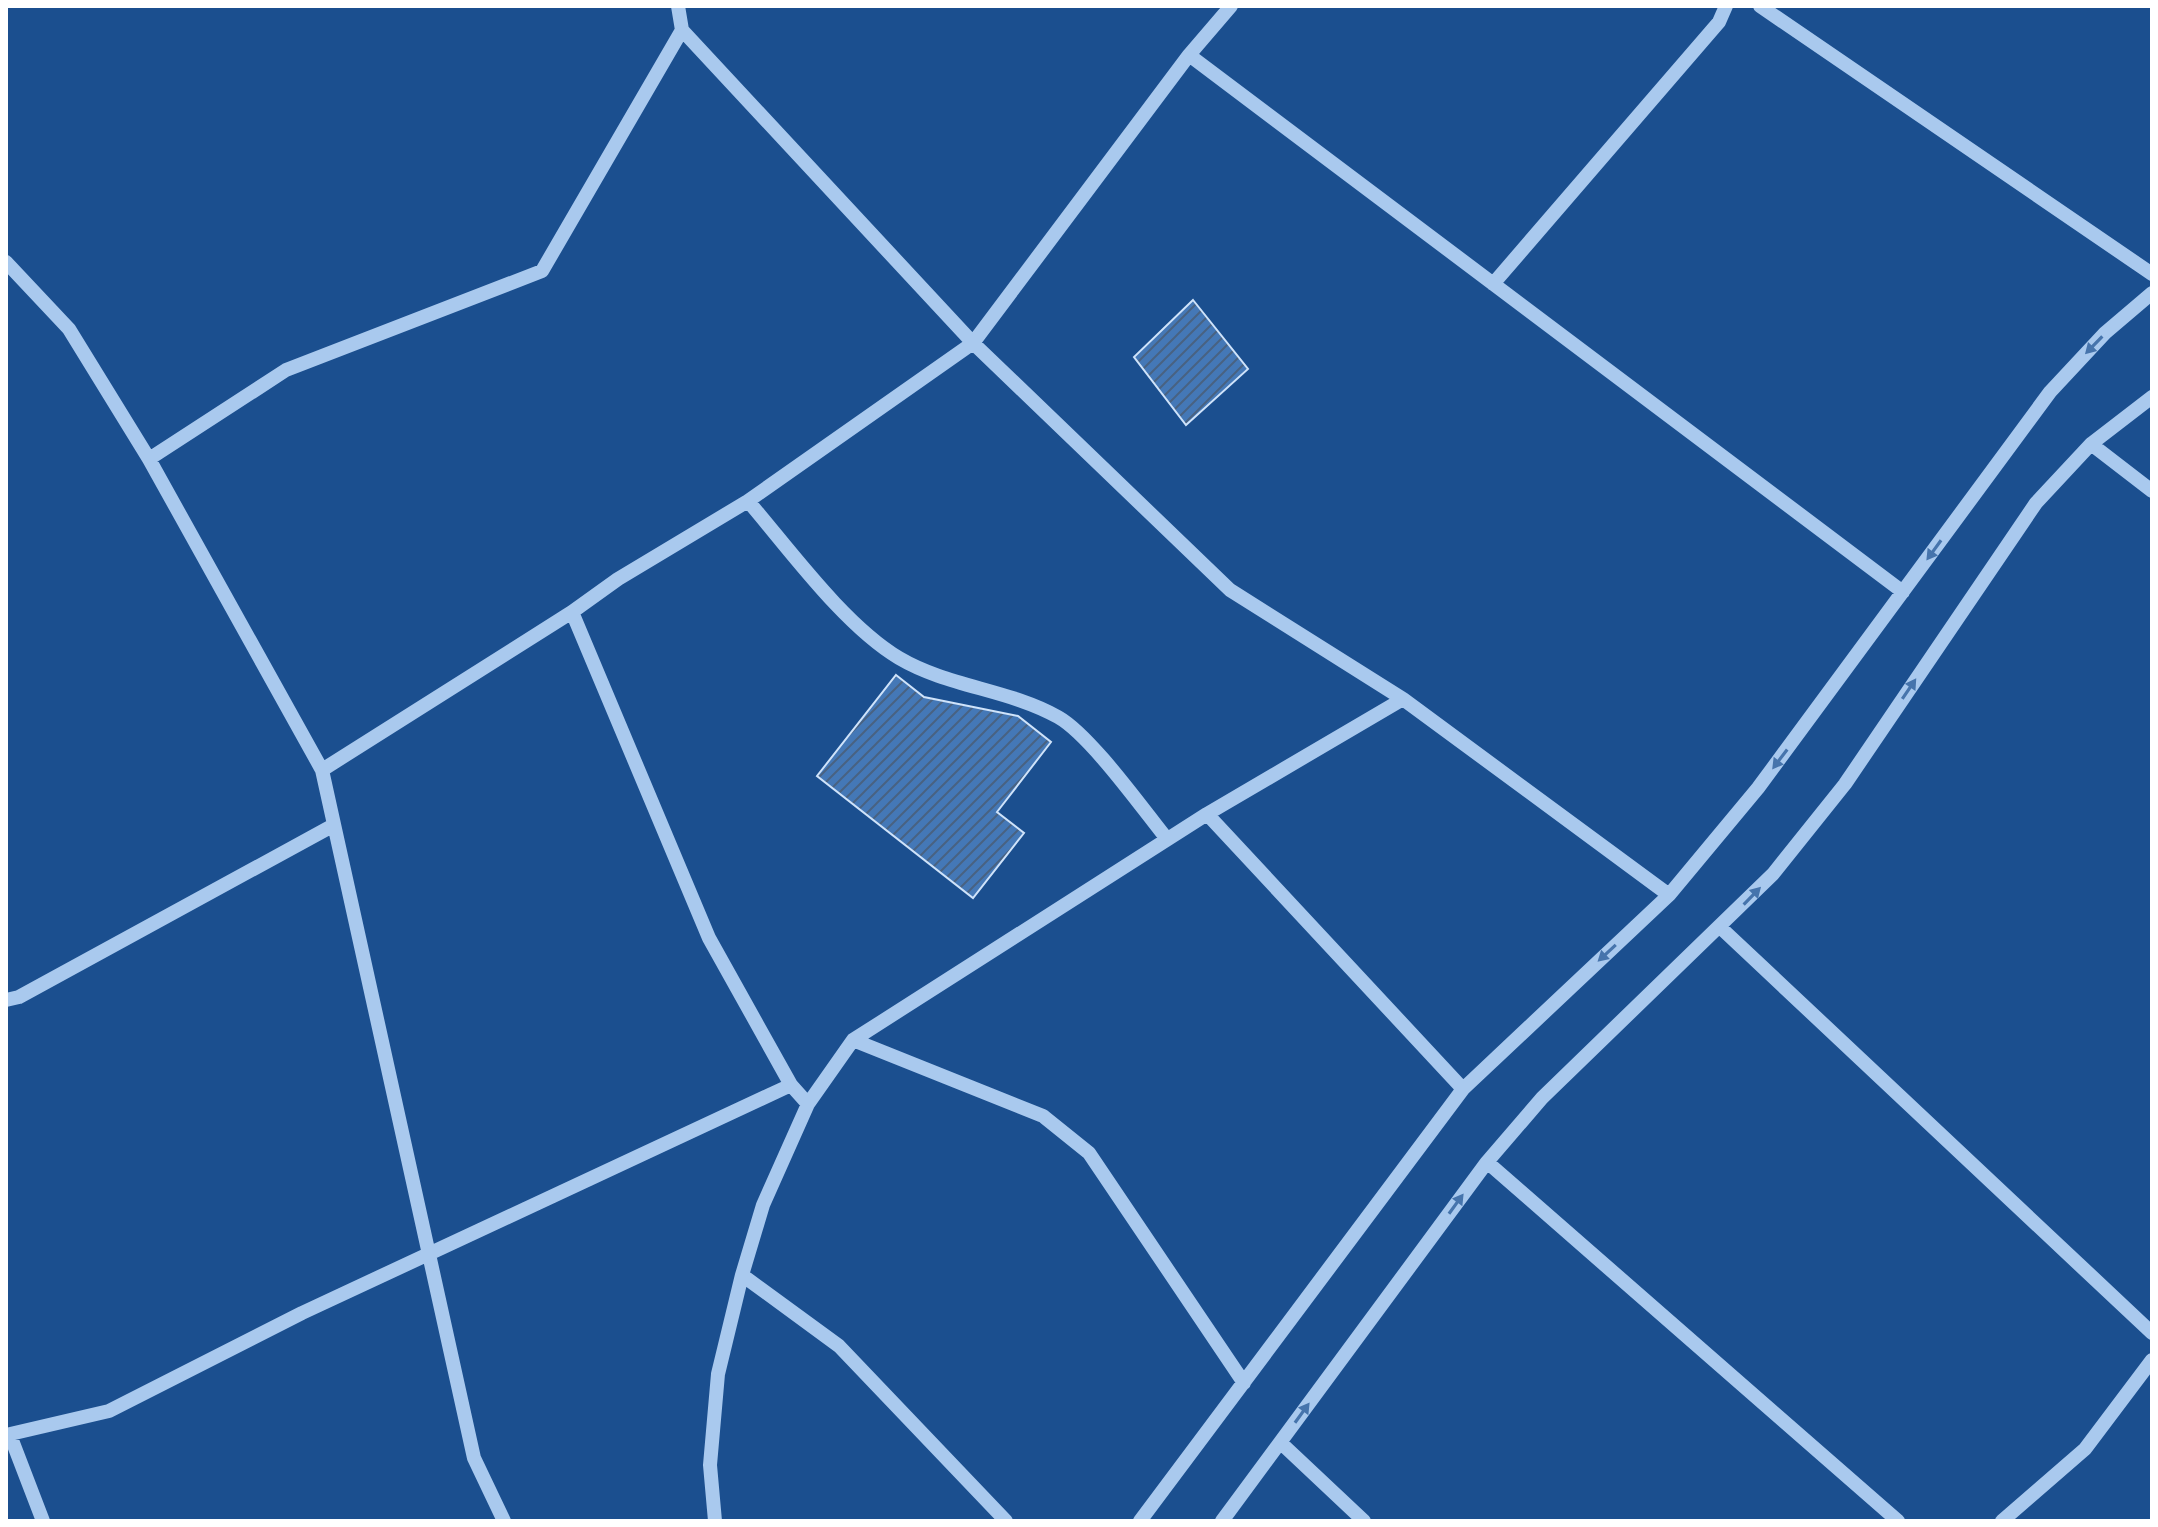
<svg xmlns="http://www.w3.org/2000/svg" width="2158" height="1527" font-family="'Fira Sans Condensed',sans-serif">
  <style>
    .building { fill: url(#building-hatch); stroke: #cfe3fa; stroke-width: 2 }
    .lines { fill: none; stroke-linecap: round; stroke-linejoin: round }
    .minor { stroke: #a9c9ee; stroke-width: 14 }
    .oneway { fill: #4674ac }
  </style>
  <defs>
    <pattern id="building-hatch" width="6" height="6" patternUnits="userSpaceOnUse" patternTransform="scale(2)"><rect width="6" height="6" fill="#4478b7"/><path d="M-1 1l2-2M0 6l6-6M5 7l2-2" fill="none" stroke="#486282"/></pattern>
  </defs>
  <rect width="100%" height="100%" fill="#1b4f8f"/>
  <!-- building -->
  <path class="building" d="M1193,300L1248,369L1186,425L1134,357Z
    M896,675L924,697L1018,716L1051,742L997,812L1024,833L973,898L817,776Z"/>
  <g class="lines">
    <!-- minor -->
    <path class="minor" d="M678,6L682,30L973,343L1230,590L1403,699L1669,895
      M1760,6L2152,274
      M1189,55L1903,592
      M6,262L69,329L149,459L322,770L474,1458L504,1521
      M1493,284L1719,22L1726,6
      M2091,444L2152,491
      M149,459L286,370L542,271L682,30
      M748,501C790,550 844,625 899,658C948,687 1008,689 1058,717C1090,735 1142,808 1167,839
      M322,770L572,612
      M1207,814L1463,1089
      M1721,928L2152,1333
      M6,1000L19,997L334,825
      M853,1040L1043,1116L1089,1153L1244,1383
      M808,1104L791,1085L709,938L572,612L618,579L748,501L973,343L1189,55L1231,6
      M1487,1162L1898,1521
      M742,1275L839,1346L1006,1521
      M6,1435L109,1411L302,1313L791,1085
      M10,1435L43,1521
      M1281,1443L1364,1521
      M715,1521L710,1465L718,1374L742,1275L763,1205L808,1104L853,1040L1207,814L1403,699
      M1140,1521L1463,1089L1669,895L1758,788L2050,392L2105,333L2152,293
      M1222,1521L1487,1162L1542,1098L1773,874L1845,784L2036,503L2091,444L2152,397
      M2002,1521L2085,1449L2152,1360"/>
  </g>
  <!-- one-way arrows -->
  <defs><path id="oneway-solid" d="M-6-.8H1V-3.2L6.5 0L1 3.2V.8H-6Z" transform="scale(2)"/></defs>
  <g class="oneway">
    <use href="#oneway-solid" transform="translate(2094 345) rotate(134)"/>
    <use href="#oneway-solid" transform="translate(1934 550) rotate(126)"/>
    <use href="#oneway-solid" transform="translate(1909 689) rotate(-56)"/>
    <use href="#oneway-solid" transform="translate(1780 759) rotate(127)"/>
    <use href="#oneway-solid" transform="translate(1752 896) rotate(-46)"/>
    <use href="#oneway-solid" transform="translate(1607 953) rotate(137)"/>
    <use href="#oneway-solid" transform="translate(1456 1204) rotate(-54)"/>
    <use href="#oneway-solid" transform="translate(1302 1413) rotate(-54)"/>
  </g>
  <!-- border -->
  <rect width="2158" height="1527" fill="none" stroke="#ffffff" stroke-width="16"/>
</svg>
